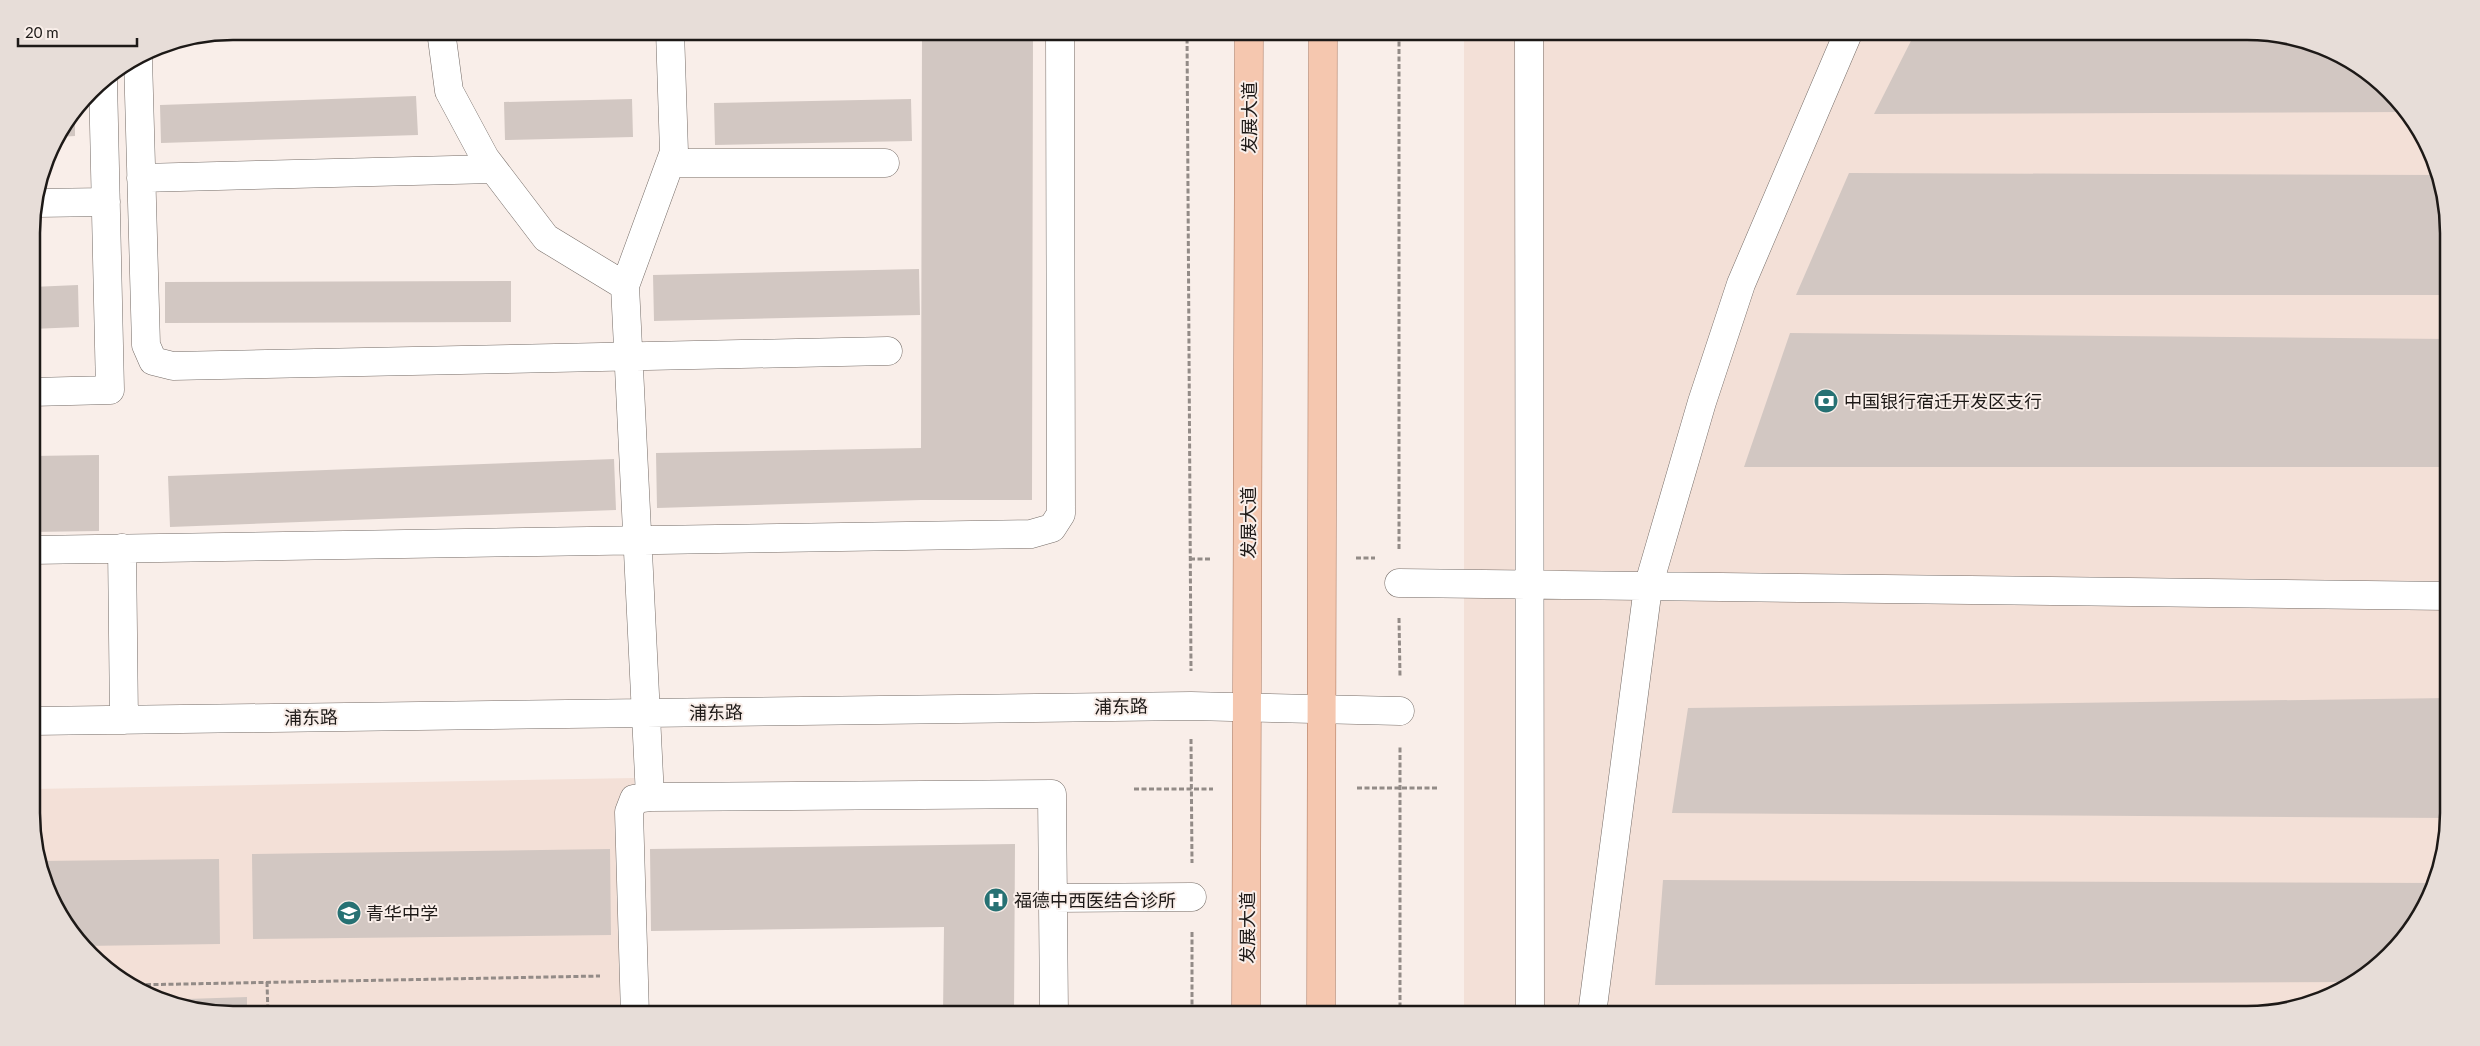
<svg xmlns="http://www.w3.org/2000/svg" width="2480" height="1046" font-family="Lato,'Noto Sans SC',sans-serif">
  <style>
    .built { fill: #f3e0d7 }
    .building { fill: #d2c7c2 }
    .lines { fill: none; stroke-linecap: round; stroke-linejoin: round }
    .minor-casing { stroke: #756c67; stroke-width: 29 }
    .major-casing { stroke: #a67157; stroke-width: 29 }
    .path { stroke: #938b87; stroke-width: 3; stroke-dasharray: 5 2.5; stroke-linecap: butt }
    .minor { stroke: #fff; stroke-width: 28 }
    .major { stroke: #f5c7af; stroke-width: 28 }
    .labels { text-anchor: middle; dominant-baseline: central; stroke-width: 4; stroke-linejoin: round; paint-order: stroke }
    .street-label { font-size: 18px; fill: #1d1917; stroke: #f9eee9 }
    .poi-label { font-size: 18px; fill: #1d1917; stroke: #f9eee9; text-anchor: start }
    .rim { fill: none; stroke: #1d1917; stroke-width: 2.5 }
  </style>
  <rect width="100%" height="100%" fill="#f9eee9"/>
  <!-- built -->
  <path class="built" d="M1464,31H2247L2324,47L2370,73L2407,110L2433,156L2447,207L2449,813L2433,890L2407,936L2359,981L2312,1004L2260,1014H1464Z
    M634,778L641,1015H233L156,999L110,973L73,936L47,890L33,839V789Z"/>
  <!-- building -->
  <path class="building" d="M922,31H1033L1032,500H921L657,508L656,453L921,448Z
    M1916,31H2247L2324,47L2370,73L2408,112L1874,114Z
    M416,96L418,135L161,143L160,105Z
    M632,99L633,137L505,140L504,102Z
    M911,99L912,141L715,145L714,103Z
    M75,114V136L58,137Z
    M1849,173L2438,175L2447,207V295H1796Z
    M919,269L920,315L654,321L653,275Z
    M511,281V322L165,323V282Z
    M78,285L79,327L32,329V287Z
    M1790,333L2447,339L2448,467H1744Z
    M99,455V531L32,532V456Z
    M614,459L616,510L170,527L168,476Z
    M2448,698V818L1672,813L1688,708Z
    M1015,844L1014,1015H943L944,927L651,931L650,849Z
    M610,849L611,935L253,939L252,854Z
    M219,859L220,944L83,946L73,936L47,890L39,861Z
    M1663,880L2435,883L2433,890L2407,936L2356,982L1655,985Z
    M247,997V1015H233L157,1000Z"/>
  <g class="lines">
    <defs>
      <path id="minor" d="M441,31L449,91L485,158L546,238L625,286
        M670,31L674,152L625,286L650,797L1052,794L1054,1015
        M1529,31L1530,1014
        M138,58L146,345L153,361L173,366L888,351
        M670,163H885
        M141,178L493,169
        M36,203L106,202
        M32,392L110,390L103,80
        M122,548L124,720
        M32,550L1031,534L1052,528L1061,514L1060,31
        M1399,583L2448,596
        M33,721L1191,706L1400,711
        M1053,898L1192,897
        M1592,1014L1648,587L1702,402L1741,284L1849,31
        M635,1015L629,812L634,799L650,797"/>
      <path id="major" d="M1246,1015L1249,31
        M1321,1015L1323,31"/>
    </defs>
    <!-- minor casing -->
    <use href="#minor" class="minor-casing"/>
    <!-- major casing -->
    <use href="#major" class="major-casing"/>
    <!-- path -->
    <path class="path" d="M1187,31L1191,671
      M1399,549V31
      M1356,558H1375
      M1190,559H1212
      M1399,618L1400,676
      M1191,739L1192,863
      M1357,788H1437
      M1134,789H1213
      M1192,932V1015
      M267,982L268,1015
      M131,985L600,976
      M1400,1015V745"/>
    <!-- minor -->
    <use href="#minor" class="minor"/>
    <!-- major -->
    <use href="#major" class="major"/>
  </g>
  <!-- icons -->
  <defs>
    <symbol id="bank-disc" viewBox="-11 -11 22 22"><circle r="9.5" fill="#267173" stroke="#f9eee9"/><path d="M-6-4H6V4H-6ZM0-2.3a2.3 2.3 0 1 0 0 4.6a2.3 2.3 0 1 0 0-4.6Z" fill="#fff"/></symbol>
    <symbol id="hospital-disc" viewBox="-11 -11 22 22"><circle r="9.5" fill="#267173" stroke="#f9eee9"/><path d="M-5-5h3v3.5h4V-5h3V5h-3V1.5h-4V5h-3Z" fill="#fff"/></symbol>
    <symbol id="school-disc" viewBox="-11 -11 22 22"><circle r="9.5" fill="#267173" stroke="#f9eee9"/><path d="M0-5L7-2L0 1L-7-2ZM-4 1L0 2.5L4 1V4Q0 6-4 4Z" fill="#fff"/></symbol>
  </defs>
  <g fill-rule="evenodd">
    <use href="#bank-disc" x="1812" y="387" width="28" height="28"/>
    <use href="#hospital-disc" x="982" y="886" width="28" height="28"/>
    <use href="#school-disc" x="335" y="899" width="28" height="28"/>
  </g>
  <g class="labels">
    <!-- street labels -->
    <g class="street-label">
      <text transform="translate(1249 118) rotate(-90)">发展大道</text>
      <text transform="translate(1248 523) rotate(-90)">发展大道</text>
      <text transform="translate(1121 706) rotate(-1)">浦东路</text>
      <text transform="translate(716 712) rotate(-1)">浦东路</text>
      <text transform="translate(311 717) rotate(-1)">浦东路</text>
      <text transform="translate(1247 928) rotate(-90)">发展大道</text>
    </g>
    <!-- poi labels -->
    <g class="poi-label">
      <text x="1844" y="401">中国银行宿迁开发区支行</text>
      <text x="1014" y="900">福德中西医结合诊所</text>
      <text x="366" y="913">青华中学</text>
    </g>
  </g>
  <!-- crop -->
  <path d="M0 0H2480V1046H0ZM233 40H2247A193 193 0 0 1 2440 233V813A193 193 0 0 1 2247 1006H233A193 193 0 0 1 40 813V233A193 193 0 0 1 233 40Z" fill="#e7ddd8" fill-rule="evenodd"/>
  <path class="rim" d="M233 40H2247A193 193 0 0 1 2440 233V813A193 193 0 0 1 2247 1006H233A193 193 0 0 1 40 813V233A193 193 0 0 1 233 40Z"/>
  <!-- scale -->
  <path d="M18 38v8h119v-8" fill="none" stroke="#1d1917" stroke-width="2.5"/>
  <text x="25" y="38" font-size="15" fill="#1d1917" stroke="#f9eee9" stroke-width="4" paint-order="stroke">20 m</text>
</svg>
